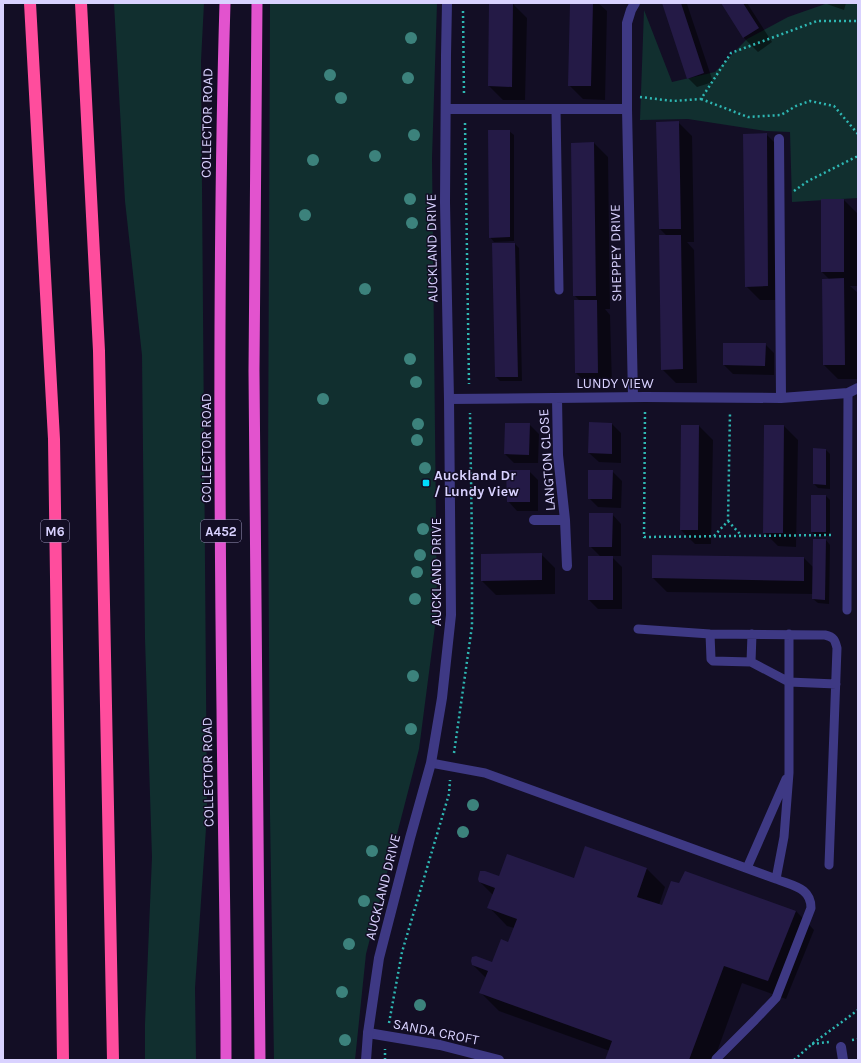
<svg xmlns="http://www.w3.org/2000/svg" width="861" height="1063" font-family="Karla,sans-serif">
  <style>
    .green { fill: #112f2f }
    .shadow { fill: #0007 }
    .building { fill: #241a46 }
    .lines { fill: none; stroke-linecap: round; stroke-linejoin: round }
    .path { stroke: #2eb7b3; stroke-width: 2.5; stroke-dasharray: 2 3; stroke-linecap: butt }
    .service { stroke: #3e3984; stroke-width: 9 }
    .minor { stroke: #3e3984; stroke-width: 10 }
    .tertiary { stroke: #3e3984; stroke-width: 10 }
    .trunk { stroke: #e253ce; stroke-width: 11 }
    .motorway { stroke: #ff4d9d; stroke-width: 12 }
    .tree { fill: #3c827c }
    .poi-dot { fill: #00dcfd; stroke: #130e25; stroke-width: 1.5 }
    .labels { text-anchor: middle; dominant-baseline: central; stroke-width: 3; stroke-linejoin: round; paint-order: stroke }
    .shield { fill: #130e25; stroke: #9e97be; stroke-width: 1 }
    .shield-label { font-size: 13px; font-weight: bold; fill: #d9d2ff }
    .street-label { font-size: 14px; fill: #d9d2ff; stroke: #130e25 }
    .poi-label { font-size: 14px; font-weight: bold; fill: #d9d2ff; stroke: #130e25; text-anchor: start }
  </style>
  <rect width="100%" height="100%" fill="#130e25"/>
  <!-- green -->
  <path class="green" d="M114,3H204L201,61L207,814L195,988L196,1060H145V1024L152,857L145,639L142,355L125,201Z
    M270,3H437L432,158L437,611L419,749L366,954L355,1060H274L270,815L268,480Z
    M828,3H858V198L792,202L790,132L766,131L688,119L640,120L644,10L672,82L715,72L747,39L788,17Z"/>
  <!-- shadow -->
  <path class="shadow" d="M571,3H598L607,11L605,100L583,99L569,85Z
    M663,3H686L687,4L713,82L697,87L688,78Z
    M722,3H747L772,42L758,52L744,38Z
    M824,3H846L844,10Z
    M513,4L527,18L525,100H503L489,86Z
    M678,122L692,136L694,242H687L694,250L697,383H676L662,369L667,236L660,229Z
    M509,131L514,135V241L494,242L490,237Z
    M766,134L780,148L782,300H760L746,286Z
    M594,143L608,157L610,309H605L610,315L612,386L590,387L576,373L580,301L574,295Z
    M844,200L858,214V286H850L858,293V379H838L824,365L823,280H830L822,272Z
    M515,244L519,248L522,381H500L496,377Z
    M765,344L774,353V375L733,374L724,365Z
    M529,424L539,434L538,463H514L505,454Z
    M612,424L621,433V463L599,462L589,453Z
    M699,426L713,440L711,544H695L681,530Z
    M784,426L798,440L796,547L778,546L764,532Z
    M814,449L826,450L830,454V489L818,488L814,484Z
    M529,471L538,480V511H517L508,501Z
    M612,471L622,481L621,508L598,507L589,498Z
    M826,496L830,500V536H816L812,532Z
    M612,514L621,524V556H611L622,567V609H598L589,600V557H601L590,546Z
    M826,540L830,545L829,604L818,603L813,599L814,594L667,592L653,578V556L804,558L814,568Z
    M541,554L555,568V594L496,595L482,581Z
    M647,869L665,887L659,905L796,911L814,930L786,999L742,983L714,1060H606L610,1051L499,1011L481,993L486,978L472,964L493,963L509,943L514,928L507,926L489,907L493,895L480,882L500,877L575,879Z"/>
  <!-- building -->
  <path class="building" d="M489,3H513L512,87L488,86Z
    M570,3H593L591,86H568Z
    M662,3H681L704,73L687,79Z
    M721,3H743L759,28L743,38Z
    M679,121L681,229H659L656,122Z
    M488,130H510V237L489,238Z
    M767,133L768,286L745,287L743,134Z
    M594,142L596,296H573L571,143Z
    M821,199H844V272H821Z
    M659,235H681L683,369L661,370Z
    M492,243H515L518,377H495Z
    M844,278L845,365H823L822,279Z
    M574,300H597L598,373H575Z
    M723,343H766L765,366L723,365Z
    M589,422L612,423V454L588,453Z
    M505,423H530L529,455L504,454Z
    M681,425H699L698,530H680Z
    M764,425H784L783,533H763Z
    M813,448L826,449V485L813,484Z
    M506,470H530V502H507Z
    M588,470H613L612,499H588Z
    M811,495H826V532H811Z
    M589,513H613L612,547H589Z
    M813,539H826L825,600L812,599Z
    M542,553V580L481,581V554Z
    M652,555L804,557V581L652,578Z
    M588,556H613V600H588Z
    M585,846L647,868L637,897L662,905L671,881L679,883L685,871L796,911L768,981L724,966L689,1060H605L612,1041L479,993L488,971L472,965L471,961L472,957L476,956L492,962L501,939L508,942L517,919L487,908L495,888L479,882L478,879L480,871H485L499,876L507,854L574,878Z"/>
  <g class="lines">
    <!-- path -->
    <path class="path" d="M463,11L464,94
      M640,97L673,101L701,99L731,53L817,21H858
      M701,99L748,117L781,115L796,106L810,101L834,106L858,134
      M465,123L469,384
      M794,191L808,181L858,156
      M645,412L644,537L834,535
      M728,521L741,535
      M714,536L728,521L730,412
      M454,753L472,626V541L470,413
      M389,1023L402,952L449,794L450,780
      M852,1040L858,1039
      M812,1044L829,1042
      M385,1060V1049
      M794,1060L812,1044L858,1010"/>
    <!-- service -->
    <path class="service" d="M556,109L559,290
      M847,610L848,393
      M638,629L710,634L825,635C834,637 835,640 837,648L829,865
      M710,634L711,659L713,661L751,662L789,682L836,684
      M751,662L752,634
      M431,763L485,773L776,879C792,886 811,887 811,908L776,998L755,1020L716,1059
      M747,868L786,779
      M776,879L784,837L789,773V634"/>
    <!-- minor -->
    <path class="minor" d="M446,109H627L633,397
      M627,109V23L631,10L635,3
      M779,139L781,398
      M557,398L558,455L565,520L567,566
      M449,399L645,397L781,398L848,393L858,388
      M534,520H565
      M368,1033L440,1045L499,1060
      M841,1047L843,1060"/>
    <!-- tertiary -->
    <path class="tertiary" d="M366,1060L368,1033L379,958L410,838L431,763L442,698L451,615L449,399L445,202L446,55L447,3"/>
    <!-- trunk -->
    <path class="trunk" d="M225,3C218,238 219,474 222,709C223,826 226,943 226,1060
      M257,3L254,371L260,1060"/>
    <!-- motorway -->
    <path class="motorway" d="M30,3L54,439L63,1060
      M81,3L99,351L113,1060"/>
  </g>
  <!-- trees -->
  <g class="tree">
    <circle cx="411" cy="38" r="6"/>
    <circle cx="330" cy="75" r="6"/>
    <circle cx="408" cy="78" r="6"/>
    <circle cx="341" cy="98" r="6"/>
    <circle cx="414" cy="135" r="6"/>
    <circle cx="375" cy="156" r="6"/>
    <circle cx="313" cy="160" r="6"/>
    <circle cx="410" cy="199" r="6"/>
    <circle cx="305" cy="215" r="6"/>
    <circle cx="412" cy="223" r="6"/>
    <circle cx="365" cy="289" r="6"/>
    <circle cx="410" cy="359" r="6"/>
    <circle cx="416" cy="382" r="6"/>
    <circle cx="323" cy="399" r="6"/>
    <circle cx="418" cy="424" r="6"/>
    <circle cx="417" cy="440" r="6"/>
    <circle cx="425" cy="468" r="6"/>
    <circle cx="423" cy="529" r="6"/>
    <circle cx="420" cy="555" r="6"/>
    <circle cx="417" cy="572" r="6"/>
    <circle cx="415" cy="599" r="6"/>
    <circle cx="413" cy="676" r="6"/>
    <circle cx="411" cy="729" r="6"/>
    <circle cx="473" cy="805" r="6"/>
    <circle cx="463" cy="832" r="6"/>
    <circle cx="372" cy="851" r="6"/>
    <circle cx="364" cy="901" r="6"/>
    <circle cx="349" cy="944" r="6"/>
    <circle cx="342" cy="992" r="6"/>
    <circle cx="420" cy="1005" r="6"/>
    <circle cx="345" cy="1040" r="6"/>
  </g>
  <!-- markers -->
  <rect class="poi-dot" x="422" y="479" width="8" height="8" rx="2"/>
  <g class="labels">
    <!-- shield labels -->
    <g class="shield">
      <rect x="41" y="520" width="28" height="22" rx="3"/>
      <rect x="201" y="520" width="40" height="22" rx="3"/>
    </g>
    <g class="shield-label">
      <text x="55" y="531">M6</text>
      <text x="221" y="531">A452</text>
    </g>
    <!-- street labels -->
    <g class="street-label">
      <text transform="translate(207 123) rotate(-89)">COLLECTOR ROAD</text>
      <text transform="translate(432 248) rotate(-91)">AUCKLAND DRIVE</text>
      <text transform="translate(616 253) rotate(-91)">SHEPPEY DRIVE</text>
      <text x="615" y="383">LUNDY VIEW</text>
      <text transform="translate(206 448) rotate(-90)">COLLECTOR ROAD</text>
      <text transform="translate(547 460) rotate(-94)">LANGTON CLOSE</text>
      <text transform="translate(436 572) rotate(-90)">AUCKLAND DRIVE</text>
      <text transform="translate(208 772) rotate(-91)">COLLECTOR ROAD</text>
      <text transform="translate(383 887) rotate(-76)">AUCKLAND DRIVE</text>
      <text transform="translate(436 1032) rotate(11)">SANDA CROFT</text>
    </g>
    <!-- poi labels -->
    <g class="poi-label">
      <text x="434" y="475">Auckland Dr<tspan x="434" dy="16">/ Lundy View</tspan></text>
    </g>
  </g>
  <!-- border -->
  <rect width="861" height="1063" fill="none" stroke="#d9d2ff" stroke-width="8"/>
</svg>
